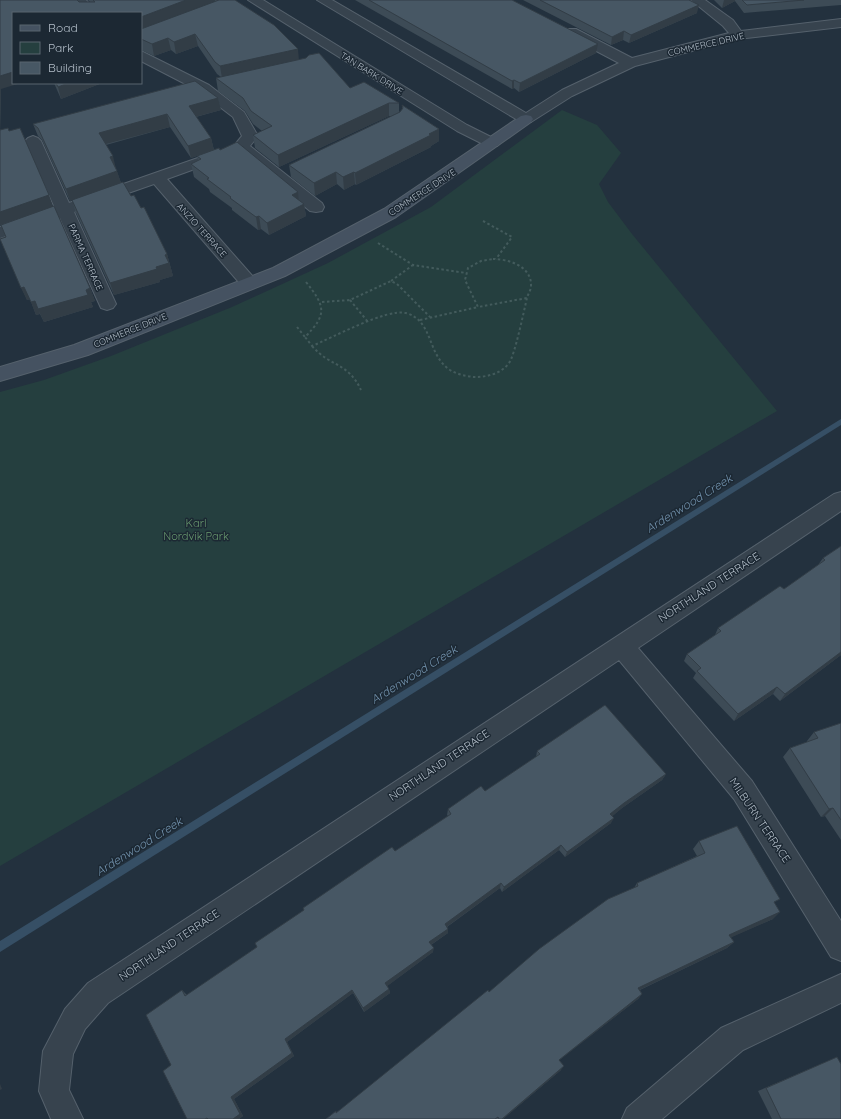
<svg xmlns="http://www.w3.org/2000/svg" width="841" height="1119" font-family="Quicksand,sans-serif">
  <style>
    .green { fill: #253f3f }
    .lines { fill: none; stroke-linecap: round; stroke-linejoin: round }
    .stream { fill: #364f65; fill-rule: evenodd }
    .street-casing { stroke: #55616c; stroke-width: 2 }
    .secondary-casing { stroke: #55616c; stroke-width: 2 }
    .path { stroke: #435b5c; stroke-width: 2; stroke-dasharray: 2.5 2.5; stroke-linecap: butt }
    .street { fill: #37434e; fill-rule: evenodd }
    .secondary { fill: #455261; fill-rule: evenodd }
    .wall { fill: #3d4b56 }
    .shaded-wall { fill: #323d46 }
    .building { fill: #475764; stroke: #323d46 }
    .labels { text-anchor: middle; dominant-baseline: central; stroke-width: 3; stroke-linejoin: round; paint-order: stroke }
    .far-street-label { font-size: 9px; fill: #b3bec9; stroke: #1c2833 }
    .park-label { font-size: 11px; fill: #699b70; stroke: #1c2833 }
    .street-label { font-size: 11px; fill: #b3bec9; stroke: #1c2833 }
    .water-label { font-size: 12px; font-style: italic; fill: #7292ad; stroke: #1c2833 }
  </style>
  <rect width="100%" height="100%" fill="#23313e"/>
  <!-- green -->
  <path class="green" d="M562,110L597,125L621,153L599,184L608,202L632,234L777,411L0,866V392L44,380L111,356L232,307L328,263L431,207Z"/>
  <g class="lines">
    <!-- stream -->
    <path class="stream" d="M841,419V425L0,952V941Z"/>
    <defs>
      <path id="street" d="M73,0H86L97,13H83Z
        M248,0H263L467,125L497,140L500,143L497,146H487L457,131Z
        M317,0H332L526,113L562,90L619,63L566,35L564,32L566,29H576L632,58L729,33L723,26L691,0H705L733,20L741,31L841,19V27L738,39L635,66L572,96L531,122H521Z
        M141,51L209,85L244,112L258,136L250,146L322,203L324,207L322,211L316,212L310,211L236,150L233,147L242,136L233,117L199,91L141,61Z
        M33,136L38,138L41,141L69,203L215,152H225L228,155L225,158L167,179L255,279L258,283L255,287L249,289L243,287L154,184L74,212L116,304L113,308L107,310L101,308L60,218L0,238V227L55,208L25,141L28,138Z
        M841,492V511L638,648L752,781L841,921V961L831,957L734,799L619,660L108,1003L85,1029L73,1054L69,1090L83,1119H51L39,1091L43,1051L65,1009L88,983L834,494Z
        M841,974V1003L743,1050L662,1119H622L627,1108L721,1028Z"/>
      <path id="secondary" d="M526,115L531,116L533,119L531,122L396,217L285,276L88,355L0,381V367L74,345L273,268L384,209L521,116Z"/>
    </defs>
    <!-- street casing -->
    <use href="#street" class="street-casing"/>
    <!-- secondary casing -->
    <use href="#secondary" class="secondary-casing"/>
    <!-- path -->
    <path class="path" d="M483,221L512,237L496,259
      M378,243L413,265L466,273
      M493,259C508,259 532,266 531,286C531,290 528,294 527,298L478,307L465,280L468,268L481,261Z
      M391,281L413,265
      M306,282C325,306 328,314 305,337L312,346C332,338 387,308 406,313C431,320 428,349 444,365C451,373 464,376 474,377C487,377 501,374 509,363C515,355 524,310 527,298
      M350,300L368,322
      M322,302L350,300L391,281L397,284L430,317
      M420,320L478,307
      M297,327L305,337
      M312,346C330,367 348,362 361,390"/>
    <!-- street -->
    <use href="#street" class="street"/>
    <!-- secondary -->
    <use href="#secondary" class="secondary"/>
  </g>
  <!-- wall -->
  <path class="wall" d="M0,0L90,2L88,0H235L299,60L350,88L399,103V112L402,110V105L439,129V141L431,146V147L356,185L355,184L344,190L337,184L315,196L291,177L289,165L392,116H389L279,167L255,148L253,135L262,131L253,124L245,111L218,91L216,78L221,77L217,74L198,46L176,54L171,50L154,56L141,50V13H13L1,89L0,130L53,207L90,288L95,301L91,302L93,307L44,322L40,314L36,315L30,299L27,300L0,239L6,237L0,224Z
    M355,0H512L596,53L519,92L514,88L512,89Z
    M523,0H689L697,13L629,43L623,40L611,45Z
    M714,0H841V5L744,13L735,1L722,8Z
    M54,83H102L61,99Z
    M218,98L221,110L196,117L211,138L214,150H220L299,200L304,204L306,216L269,235L261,229L258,230L232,210V208L210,192L209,189L194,177L191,164L198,160L197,156L191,158L170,127L106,145L116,169L121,183L141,208L167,254L173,276L160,280V282L114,295L76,213L72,200L70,201L42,140L38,136L33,124Z
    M841,546V655L780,701L773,694L734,721L693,678L696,673L684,661L687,654L715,635L718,628L784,589L818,565L823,558Z
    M841,723V840L825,816L821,817L783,757L790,748L807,742V741L814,732Z
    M537,751L666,774L662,780L622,808L612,816L611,823L565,857L559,850L502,892L500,888L447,927L448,933L431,945L433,952L387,986L389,989L390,993L364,1012L353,993L287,1042L294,1056L234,1099L243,1116L239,1119H187L171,1065L182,990L187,995L257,947L304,910L303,908L395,851L448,816L447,815L448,809L485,791L536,757Z
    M699,841L775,903L773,919L731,937L734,942L727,948L640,990L642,994L638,999L559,1060L561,1070L503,1119H326L336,1113L489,992L634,888L637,883L697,856L693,849Z
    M828,1061L841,1119H772L758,1091Z"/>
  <!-- shaded-wall -->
  <path class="shaded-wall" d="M186,0H215V2L141,29V17Z
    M724,0H735V1L722,8Z
    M699,5L697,13L629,43L631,35Z
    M624,31L623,40L611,45L612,37Z
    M195,34L198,46L176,54L174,42Z
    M168,38L171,50L154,56L152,44Z
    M598,44L596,53L519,92L520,83Z
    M298,49L299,61L222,78L220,66Z
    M13,72V83H21L1,89L0,139V76Z
    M514,80V88L512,89V81Z
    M68,83H102L61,99L58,87Z
    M218,98L221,110L191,118L189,106Z
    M389,103V116L279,167L278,155Z
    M167,114L170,127L102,145L99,133Z
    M439,129V141L431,146V147L356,185L355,173Z
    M211,138L214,150L191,158L188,146Z
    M113,156L116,169L110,157Z
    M117,171L121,183L70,201L66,189Z
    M336,172L337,184L315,196L314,183Z
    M354,172L355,184L344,190L343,177Z
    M298,192L299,204L292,195Z
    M49,195L53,207L0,225V212Z
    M304,204L306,216L269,235L267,223Z
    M259,216L261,229L258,230L256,217Z
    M167,254L173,276L160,280V282L114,295L110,283L156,267L165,255Z
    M24,287L30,299L27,300L21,288Z
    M90,288L95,301L91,302L93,307L44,322L38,309L86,290Z
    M35,301L40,314L36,315L31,302Z
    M841,652V655L780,701L785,694Z
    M777,687L773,694L734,721L738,714Z
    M666,774L662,780L622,808L608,820L610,814L624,803Z
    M833,808L825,816L821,817L829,809Z
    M614,818L611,823L565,857L567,852Z
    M561,845L559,850L502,892L504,887Z
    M501,883L500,888L445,928V924Z
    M780,912L773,919L723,941L729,935Z
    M448,929V933L429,946V942Z
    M734,942L727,948L633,993L638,988Z
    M434,948L433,952L386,987L385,983Z
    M389,989L390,993L364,1012L363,1008Z
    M352,990L353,993L287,1042L294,1056L234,1099L243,1116L239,1119H233L231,1097L285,1039Z
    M642,994L638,999L556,1063L559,1060Z
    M564,1066L561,1070L503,1119H502Z
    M0,1084L2,1089L0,1090Z"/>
  <!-- building -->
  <path class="building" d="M0,0H77L79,2H95L93,0H186L141,17V13H13V72L0,76Z
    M219,0H235L274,25L298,49L220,66L215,62L195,34L174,42L168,38L152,44L141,39V29Z
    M369,0H512L598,44L520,83L514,80L512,81Z
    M540,0H689L699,5L631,35L624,31L612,37Z
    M742,0H804L747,5Z
    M319,53L350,88L364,82L399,103H389L278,155L253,135L272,126L251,111L243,98L216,78L306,58L309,55Z
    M195,81L218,98L189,106L211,138L188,146L167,114L99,133L113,156L110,157L117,171L66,189L38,128L33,124Z
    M56,83H68L58,87Z
    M402,105L439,129L429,134L431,135L355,173L354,172L343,177L336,172L314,183L289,165L400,112L403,108Z
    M8,128L9,131L20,128L49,195L0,212V130Z
    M237,142L298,192L292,195L304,204L267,223L259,216L256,217L230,198L231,197L207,179L209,178L191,164L201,159L197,156L219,148L220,150Z
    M123,182L131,196L134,195L141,208L144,207L167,254L165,255L169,263L156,267L157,269L110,283L72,200Z
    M54,206L90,288L86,290L88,295L38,309L35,301L31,302L24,287L21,288L0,239L6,237L1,225Z
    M841,546V652L785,694L777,687L738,714L697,671L701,668L687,654L721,631L718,628L780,586L784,589L825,560L823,558Z
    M605,705L666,774L624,803L610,814L614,818L567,852L561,845L504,887L501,883L445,924L448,929L429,942L434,948L385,983L389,989L363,1008L352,990L285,1039L292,1053L231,1097L240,1114L233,1119H208L207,1118L205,1119H187L163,1071L171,1065L146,1015L182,990L185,996L257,947L255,943L304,910L303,908L392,847L395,851L451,814L448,809L481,786L485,791L540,754L537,751Z
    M841,723V820L833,808L829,809L790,748L818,738L814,732Z
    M737,826L780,899L774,902L780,912L729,935L734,942L638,988L642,994L559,1060L564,1066L502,1119H499L498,1117L495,1119H326L336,1111V1113L488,990L489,992L539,949L608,899L638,886L637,883L705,853L699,841Z
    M837,1057L841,1064V1119H781L766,1088Z"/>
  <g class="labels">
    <!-- far-street labels -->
    <g class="far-street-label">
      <text transform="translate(706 44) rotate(-13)">COMMERCE DRIVE</text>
      <text transform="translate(372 73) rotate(32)">TAN BARK DRIVE</text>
      <text transform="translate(422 192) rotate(-33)">COMMERCE DRIVE</text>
      <text transform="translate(202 230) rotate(48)">ANZIO TERRACE</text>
      <text transform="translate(86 257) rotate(66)">PARMA TERRACE</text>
      <text transform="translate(130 330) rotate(-22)">COMMERCE DRIVE</text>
    </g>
    <!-- park labels -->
    <g class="park-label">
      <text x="196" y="523">Karl<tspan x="196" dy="13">Nordvik Park</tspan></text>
    </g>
    <!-- street labels -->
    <g class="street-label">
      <text transform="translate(709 587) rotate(-33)">NORTHLAND TERRACE</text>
      <text transform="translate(439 765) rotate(-34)">NORTHLAND TERRACE</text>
      <text transform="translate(760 820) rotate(56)">MILBURN TERRACE</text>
      <text transform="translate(169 945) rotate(-34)">NORTHLAND TERRACE</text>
    </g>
    <!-- water labels -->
    <g class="water-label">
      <text transform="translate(689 503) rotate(-32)">Ardenwood Creek</text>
      <text transform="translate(414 674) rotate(-32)">Ardenwood Creek</text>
      <text transform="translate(139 846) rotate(-32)">Ardenwood Creek</text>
    </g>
  </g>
  <!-- legend -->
  <rect x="12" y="12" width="130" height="72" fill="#1c2833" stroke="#58646f"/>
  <rect x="20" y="25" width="20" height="6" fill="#455261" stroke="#58646f"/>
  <text x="48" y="32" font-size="12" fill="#b3bec9">Road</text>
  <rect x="20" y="42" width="20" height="12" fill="#253f3f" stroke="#58646f"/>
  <text x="48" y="52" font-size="12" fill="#b3bec9">Park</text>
  <rect x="20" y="62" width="20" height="12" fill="#475764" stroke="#58646f"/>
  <text x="48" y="72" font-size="12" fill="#b3bec9">Building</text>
</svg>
